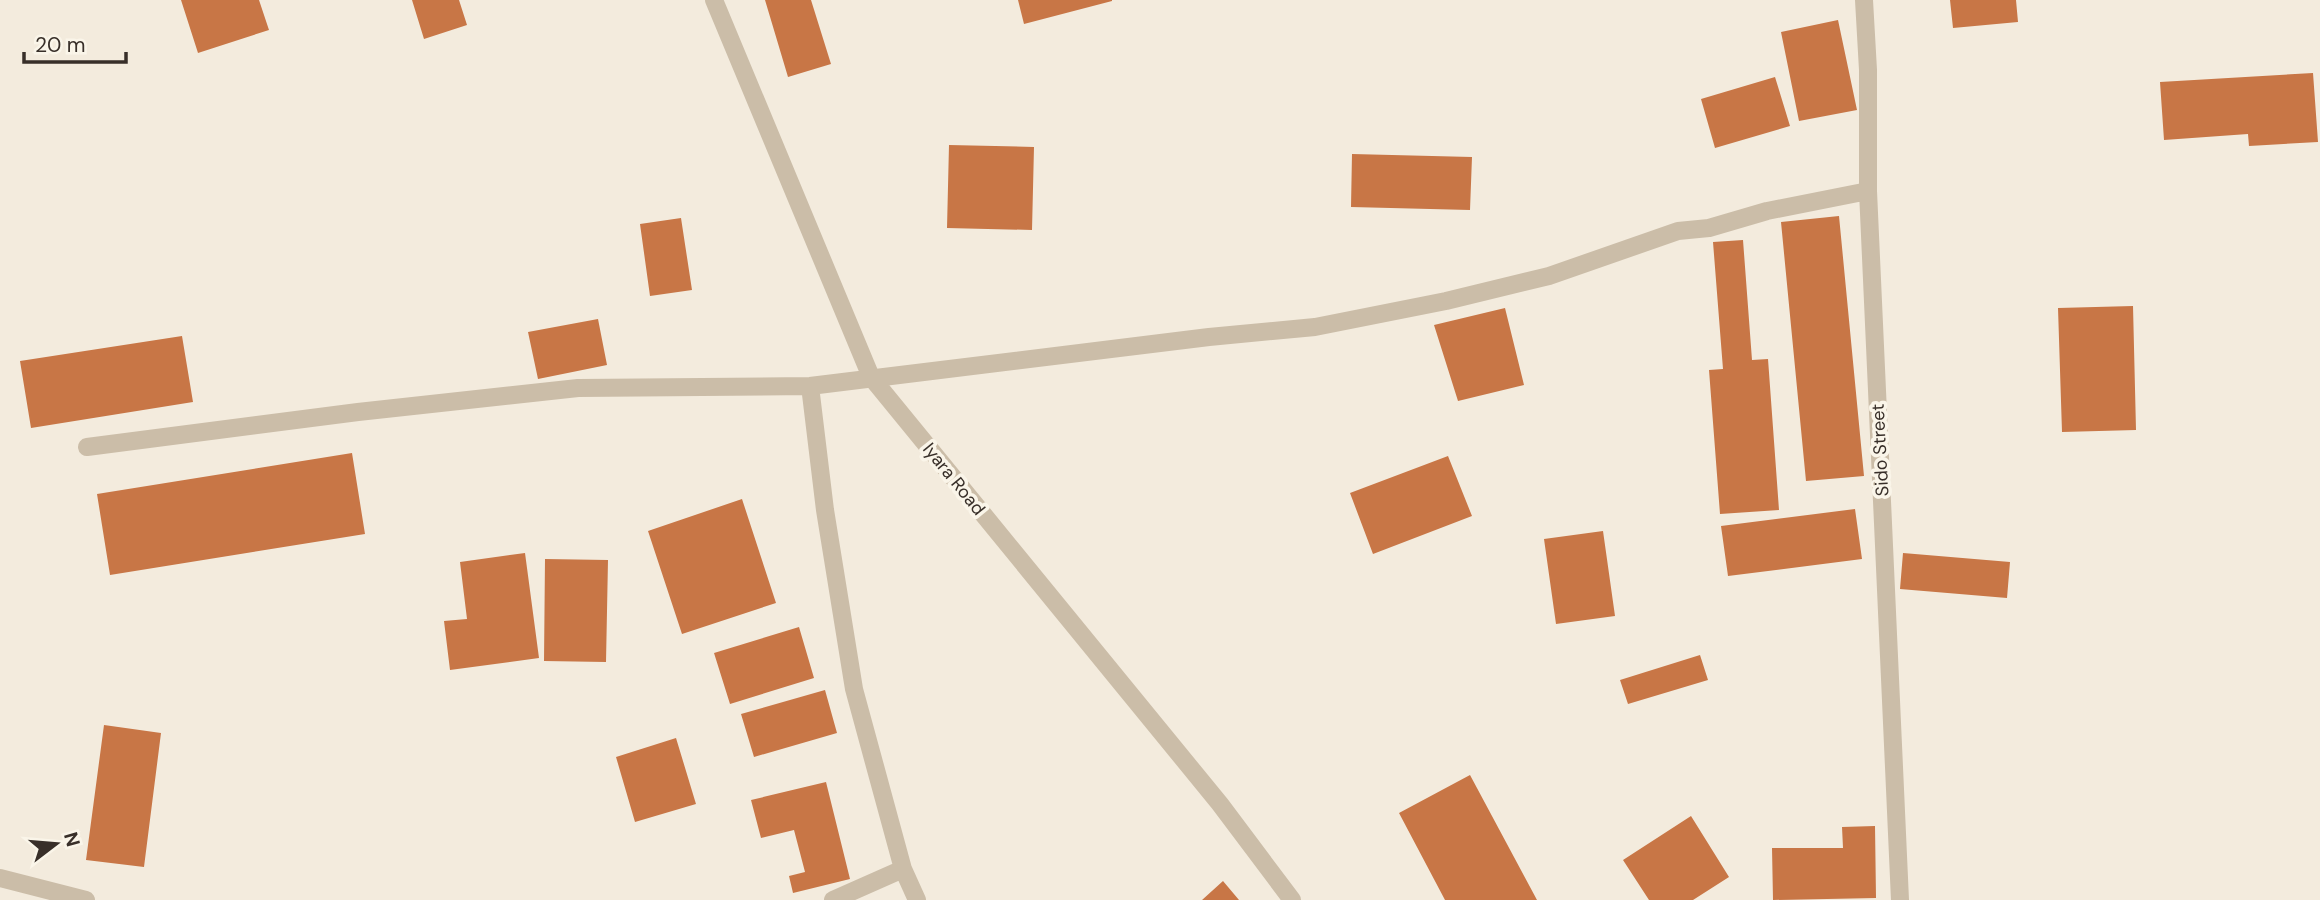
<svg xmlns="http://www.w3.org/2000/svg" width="2320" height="900" font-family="'DM Sans',sans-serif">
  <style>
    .building { fill: #c87646 }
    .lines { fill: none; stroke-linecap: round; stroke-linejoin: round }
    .street { stroke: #cbbda8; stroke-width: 18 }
    .labels { text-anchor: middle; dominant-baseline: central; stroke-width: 7; stroke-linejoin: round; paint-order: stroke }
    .street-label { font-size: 18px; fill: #382f29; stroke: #faf5e9 }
  </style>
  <rect width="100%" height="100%" fill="#f3ebdd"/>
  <!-- building -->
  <path class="building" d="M181,0H259L269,30L198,53Z
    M412,0H459L467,25L424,39Z
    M765,0H811L831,64L788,77Z
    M1018,0H1112V1L1024,24Z
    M1950,0H2016L2018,22L1953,28Z
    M1838,20L1857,110L1799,121L1781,32Z
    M2313,73L2318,142L2249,146L2248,134L2164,140L2160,82Z
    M1775,77L1790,126L1715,148L1701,99Z
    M949,145L1034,147L1032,230L947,228Z
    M1352,154L1472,157L1470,210L1351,207Z
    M1839,216L1864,476L1806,481L1781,222Z
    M681,218L692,290L650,296L640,224Z
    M1743,240L1752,360L1768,359L1779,510L1720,514L1709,370L1723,369L1713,242Z
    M2133,306L2136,430L2062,432L2058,308Z
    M1505,308L1524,385L1458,401L1434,325Z
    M598,319L607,365L538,379L528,332Z
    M182,336L193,402L31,428L20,361Z
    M352,453L365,534L110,575L97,494Z
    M1448,456L1472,516L1373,554L1350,493Z
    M742,499L776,603L682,634L648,531Z
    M1855,509L1862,559L1728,576L1721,526Z
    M1603,531L1615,616L1556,624L1544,539Z
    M525,553L539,658L450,670L444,621L467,619L460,562Z
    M1903,553L2010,562L2007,598L1900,589Z
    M545,559L608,560L606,662L544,661Z
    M799,627L814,678L730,704L714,653Z
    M1700,655L1708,680L1628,704L1620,680Z
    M825,690L837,733L754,757L741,714Z
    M104,725L161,733L144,867L86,860Z
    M676,738L696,804L635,822L616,757Z
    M1470,775L1537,900H1445L1399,813Z
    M826,782L850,879L793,893L789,876L805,872L794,830L761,838L751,800Z
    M1691,816L1729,877L1693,900H1649L1623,860Z
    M1875,826L1876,898L1773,900L1772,848H1843L1842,827Z
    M1223,881L1239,900H1202Z"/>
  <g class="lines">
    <!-- street -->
    <path class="street" d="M714,0L871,377L1220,804L1292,900
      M1864,0L1868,70V191L1900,900
      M810,386L825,510L854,689L903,869L917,900
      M87,447L358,412L578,388L810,386L1209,337L1315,327L1446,301L1549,276L1678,231L1709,228L1767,211L1868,191
      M0,878L86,900
      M833,900L903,869"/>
  </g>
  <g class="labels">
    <!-- street labels -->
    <g class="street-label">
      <text transform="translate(1880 450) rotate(-93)">Sido Street</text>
      <text transform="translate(954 479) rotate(51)">Iyara Road</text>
    </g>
  </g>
  <!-- north arrow -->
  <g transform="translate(56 844) rotate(74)" stroke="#faf5e9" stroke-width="5" paint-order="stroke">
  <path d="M0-5L12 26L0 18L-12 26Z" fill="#382f29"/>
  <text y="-10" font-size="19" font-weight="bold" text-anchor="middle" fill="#382f29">N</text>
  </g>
  <!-- scale -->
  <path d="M24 52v10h102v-10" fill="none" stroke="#382f29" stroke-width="3.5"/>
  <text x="35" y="52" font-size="21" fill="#382f29" stroke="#faf5e9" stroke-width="5" paint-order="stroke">20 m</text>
</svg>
